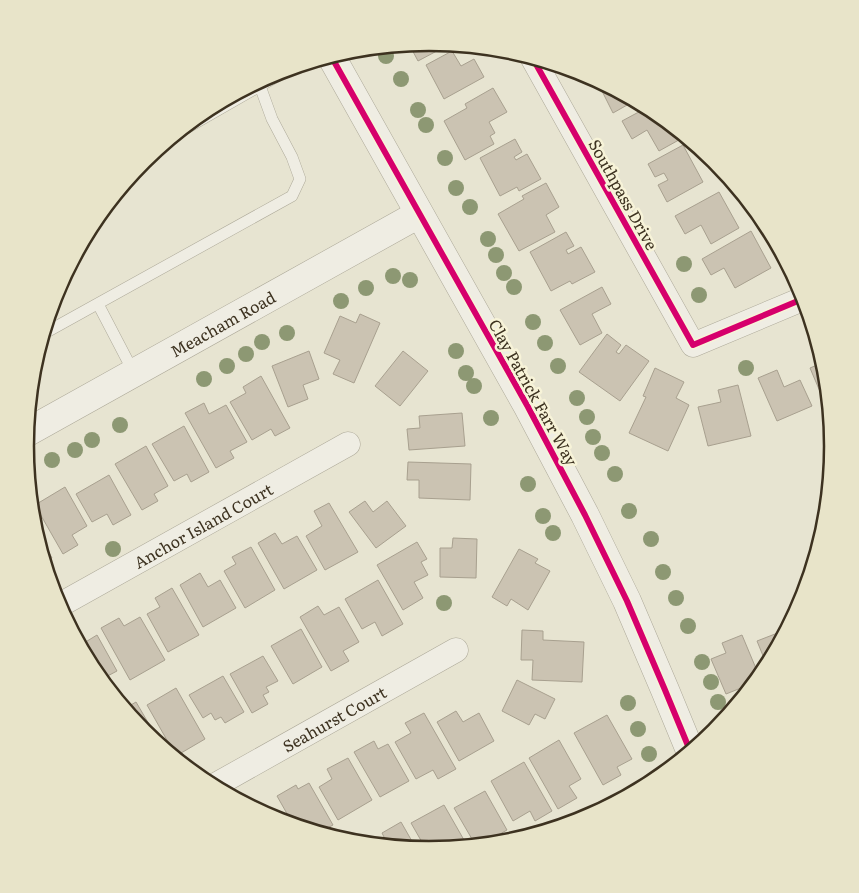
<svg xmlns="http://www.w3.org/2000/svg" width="859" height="893" font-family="Literata,serif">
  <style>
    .building { fill: #cbc3b2; stroke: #a8a08f }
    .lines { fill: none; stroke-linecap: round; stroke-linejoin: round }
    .service-casing { stroke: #ada999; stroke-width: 12 }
    .minor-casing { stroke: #ada999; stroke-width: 25 }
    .tertiary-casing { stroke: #ada999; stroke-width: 29 }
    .service { stroke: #efede3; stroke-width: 11 }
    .minor { stroke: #efede3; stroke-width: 24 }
    .tertiary { stroke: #efede3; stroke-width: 28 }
    .cycleway-casing { stroke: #f7f3d8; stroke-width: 9 }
    .cycleway { stroke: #d6006c; stroke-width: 6 }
    .tree { fill: #8d9873 }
    .labels { text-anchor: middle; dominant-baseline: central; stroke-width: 5; stroke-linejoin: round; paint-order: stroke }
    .street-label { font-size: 16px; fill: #3d3220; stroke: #f7f3d8 }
    .rim { fill: none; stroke: #3d3220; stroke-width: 2.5 }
  </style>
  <rect width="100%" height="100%" fill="#e7e4d1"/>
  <!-- building -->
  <path class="building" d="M430,42L450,44L418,61L409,44Z
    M452,51L461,66L474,59L484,77L444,99L426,65Z
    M605,84L636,100L613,113L600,87Z
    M493,88L507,112L489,122L495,133L490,136L494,144L465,160L444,121L467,108L465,104Z
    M648,107L654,110L686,136L659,151L647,130L632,139L622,121Z
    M515,139L522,152L514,157L516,160L527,154L541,179L519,191L517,187L500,196L480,158Z
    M683,145L703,182L667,202L658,185L668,180L664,173L655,177L648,164Z
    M546,183L559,207L546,215L555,232L519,251L498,214L524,199L522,196Z
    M719,192L739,228L711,244L701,225L685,234L675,216Z
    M751,231L771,268L735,288L724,268L711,275L702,259Z
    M566,232L574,246L566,250L568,254L581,247L595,272L572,284L570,281L551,291L530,252Z
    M602,287L611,304L592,314L602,333L580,345L560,310Z
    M360,314L380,323L354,383L333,374L340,360L324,353L340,316L356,323Z
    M607,334L621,345L616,352L619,354L626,345L649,361L620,401L579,372Z
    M309,351L319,379L303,385L308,399L288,407L272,366Z
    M403,351L428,371L400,406L375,386Z
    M824,362L829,399L824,401L810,368Z
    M655,368L684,382L676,398L689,405L668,451L629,433L646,397L643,396Z
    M777,370L784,387L800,380L812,406L777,421L758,378Z
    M261,376L290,428L275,436L271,429L252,440L230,402L246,393L243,387Z
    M738,385L751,436L708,446L698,407L721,402L718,390Z
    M204,403L209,414L226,405L247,442L230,451L234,458L216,468L185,413Z
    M462,413L465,446L409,450L407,429L420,428L419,416Z
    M184,426L209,472L191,482L187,474L174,481L152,444Z
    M146,446L168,486L154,494L158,501L142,510L115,464Z
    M408,462L471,464L470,500L419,498V480H407Z
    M109,475L131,515L113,525L107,514L92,522L76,494Z
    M65,487L87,526L72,535L78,545L63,554L35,505Z
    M365,501L373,512L387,501L406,526L376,548L349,512Z
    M329,503L358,552L325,570L306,536L322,526L314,511Z
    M33,523L52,558L44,563L33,525Z
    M275,533L282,544L297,536L317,570L284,589L258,543Z
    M453,538L477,539L476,578L440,577V548H452Z
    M417,542L427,559L421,562L428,575L414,582L423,598L403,610L377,565Z
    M251,547L275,590L245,608L224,571L236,564L232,557Z
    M519,549L538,559L535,563L550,571L528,610L511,599L507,606L492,597Z
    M200,573L208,587L220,580L236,608L203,627L180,585Z
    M378,580L403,624L382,636L375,622L362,629L345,599Z
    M172,588L199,635L168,652L147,614L160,607L155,598Z
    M318,606L324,615L339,607L359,642L343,651L349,661L331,671L300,617Z
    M140,617L165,660L130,680L101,628L119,618L124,626Z
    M301,629L322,667L293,684L271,646Z
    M788,629V630L768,668L757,641Z
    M522,630L543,631V640L584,642L582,682L532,680L533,660H521Z
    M97,635L117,671L100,680L93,671L79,646Z
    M742,635L760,678L745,697L741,688L726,694L711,659L726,653L722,643Z
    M263,656L278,681L266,687L269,692L263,695L268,704L252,713L230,674Z
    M223,676L244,712L225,723L221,717L215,720L211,713L203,718L189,695Z
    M517,680L555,699L545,719L535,714L529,725L502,711Z
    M176,688L205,739L176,756L147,705Z
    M136,702L163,748L143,732L124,709Z
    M456,711L463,722L479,713L494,741L459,761L437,722Z
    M424,713L456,769L438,779L433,770L416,779L395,742L411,733L405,723Z
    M607,715L632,759L617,767L621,775L603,785L574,733Z
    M559,740L581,779L569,786L577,798L558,809L529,758Z
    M374,741L378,749L388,744L409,781L380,797L354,752Z
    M348,758L372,800L338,820L319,787L332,779L327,769Z
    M524,762L552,811L535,821L530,811L513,821L491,781Z
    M309,783L333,825L318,833L294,826L277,796L296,785L298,789Z
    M485,791L507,830L491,839L493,843L490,845L476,846L454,808Z
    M444,805L468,847L427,851L411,823Z
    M267,807L275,820L258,811Z
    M401,822L417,850L376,846L386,841L382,833Z"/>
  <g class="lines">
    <defs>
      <path id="service" d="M176,134L293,67
        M98,304L134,373
        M43,334L292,196L300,179L292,157L272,119L260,86"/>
      <g id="minor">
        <path d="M532,57L693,345L805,298"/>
        <path id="s1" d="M58,606L348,444"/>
        <path id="s2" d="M212,787L456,650"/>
      </g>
      <g id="tertiary">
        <path d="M331,56L528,407L585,515L627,601L665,690L691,753"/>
        <path id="s3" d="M26,433L419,214"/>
      </g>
    </defs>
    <!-- service casing -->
    <use href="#service" class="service-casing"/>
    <!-- minor casing -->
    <use href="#minor" class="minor-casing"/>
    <!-- tertiary casing -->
    <use href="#tertiary" class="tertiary-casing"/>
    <!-- service -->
    <use href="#service" class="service"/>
    <!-- minor -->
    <use href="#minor" class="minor"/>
    <!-- tertiary -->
    <use href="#tertiary" class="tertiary"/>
    <defs>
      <path id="cycleway" d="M331,56L528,407L585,515L627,601L665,690L691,753
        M532,57L693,345L805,298"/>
    </defs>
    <!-- cycleway casing -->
    <use href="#cycleway" class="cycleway-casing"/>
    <!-- cycleway -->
    <use href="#cycleway" class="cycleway"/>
  </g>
  <!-- trees -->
  <g class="tree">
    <circle cx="386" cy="56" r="8"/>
    <circle cx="401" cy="79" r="8"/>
    <circle cx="418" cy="110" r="8"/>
    <circle cx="426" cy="125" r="8"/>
    <circle cx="445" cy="158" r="8"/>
    <circle cx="456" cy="188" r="8"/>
    <circle cx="470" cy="207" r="8"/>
    <circle cx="488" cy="239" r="8"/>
    <circle cx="496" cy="255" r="8"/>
    <circle cx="684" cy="264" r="8"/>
    <circle cx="504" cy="273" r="8"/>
    <circle cx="393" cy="276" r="8"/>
    <circle cx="410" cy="280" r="8"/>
    <circle cx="514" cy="287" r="8"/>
    <circle cx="366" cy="288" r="8"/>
    <circle cx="699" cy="295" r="8"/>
    <circle cx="341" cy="301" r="8"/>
    <circle cx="533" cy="322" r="8"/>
    <circle cx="287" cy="333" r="8"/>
    <circle cx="262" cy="342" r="8"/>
    <circle cx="545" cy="343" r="8"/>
    <circle cx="456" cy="351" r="8"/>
    <circle cx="246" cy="354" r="8"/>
    <circle cx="227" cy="366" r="8"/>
    <circle cx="558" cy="366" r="8"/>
    <circle cx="746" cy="368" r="8"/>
    <circle cx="466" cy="373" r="8"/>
    <circle cx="204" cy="379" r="8"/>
    <circle cx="474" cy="386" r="8"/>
    <circle cx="577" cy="398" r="8"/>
    <circle cx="587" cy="417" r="8"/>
    <circle cx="491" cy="418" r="8"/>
    <circle cx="120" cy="425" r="8"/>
    <circle cx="593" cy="437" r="8"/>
    <circle cx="92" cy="440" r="8"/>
    <circle cx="75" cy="450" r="8"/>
    <circle cx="602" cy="453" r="8"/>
    <circle cx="52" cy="460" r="8"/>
    <circle cx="615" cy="474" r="8"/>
    <circle cx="528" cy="484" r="8"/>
    <circle cx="629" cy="511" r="8"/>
    <circle cx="543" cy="516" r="8"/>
    <circle cx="553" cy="533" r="8"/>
    <circle cx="651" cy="539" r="8"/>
    <circle cx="113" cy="549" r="8"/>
    <circle cx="663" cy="572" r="8"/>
    <circle cx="676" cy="598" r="8"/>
    <circle cx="444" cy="603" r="8"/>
    <circle cx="688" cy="626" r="8"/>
    <circle cx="702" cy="662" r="8"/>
    <circle cx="711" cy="682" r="8"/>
    <circle cx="718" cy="702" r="8"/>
    <circle cx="628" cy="703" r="8"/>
    <circle cx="638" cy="729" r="8"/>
    <circle cx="649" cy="754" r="8"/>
  </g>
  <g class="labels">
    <!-- street labels -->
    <g class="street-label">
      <text transform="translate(624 194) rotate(61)">Southpass Drive</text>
      <text stroke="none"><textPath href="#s3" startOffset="225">Meacham Road</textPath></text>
      <text transform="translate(534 392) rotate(61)">Clay Patrick Farr Way</text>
      <text stroke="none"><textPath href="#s1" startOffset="166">Anchor Island Court</textPath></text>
      <text stroke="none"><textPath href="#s2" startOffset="140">Seahurst Court</textPath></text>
    </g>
  </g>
  <!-- crop -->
  <path d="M0 0H859V893H0ZM34 446a395 395 0 1 1 790 0a395 395 0 1 1-790 0Z" fill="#e8e4c9" fill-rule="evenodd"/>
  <path class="rim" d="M34 446a395 395 0 1 1 790 0a395 395 0 1 1-790 0Z"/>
</svg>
